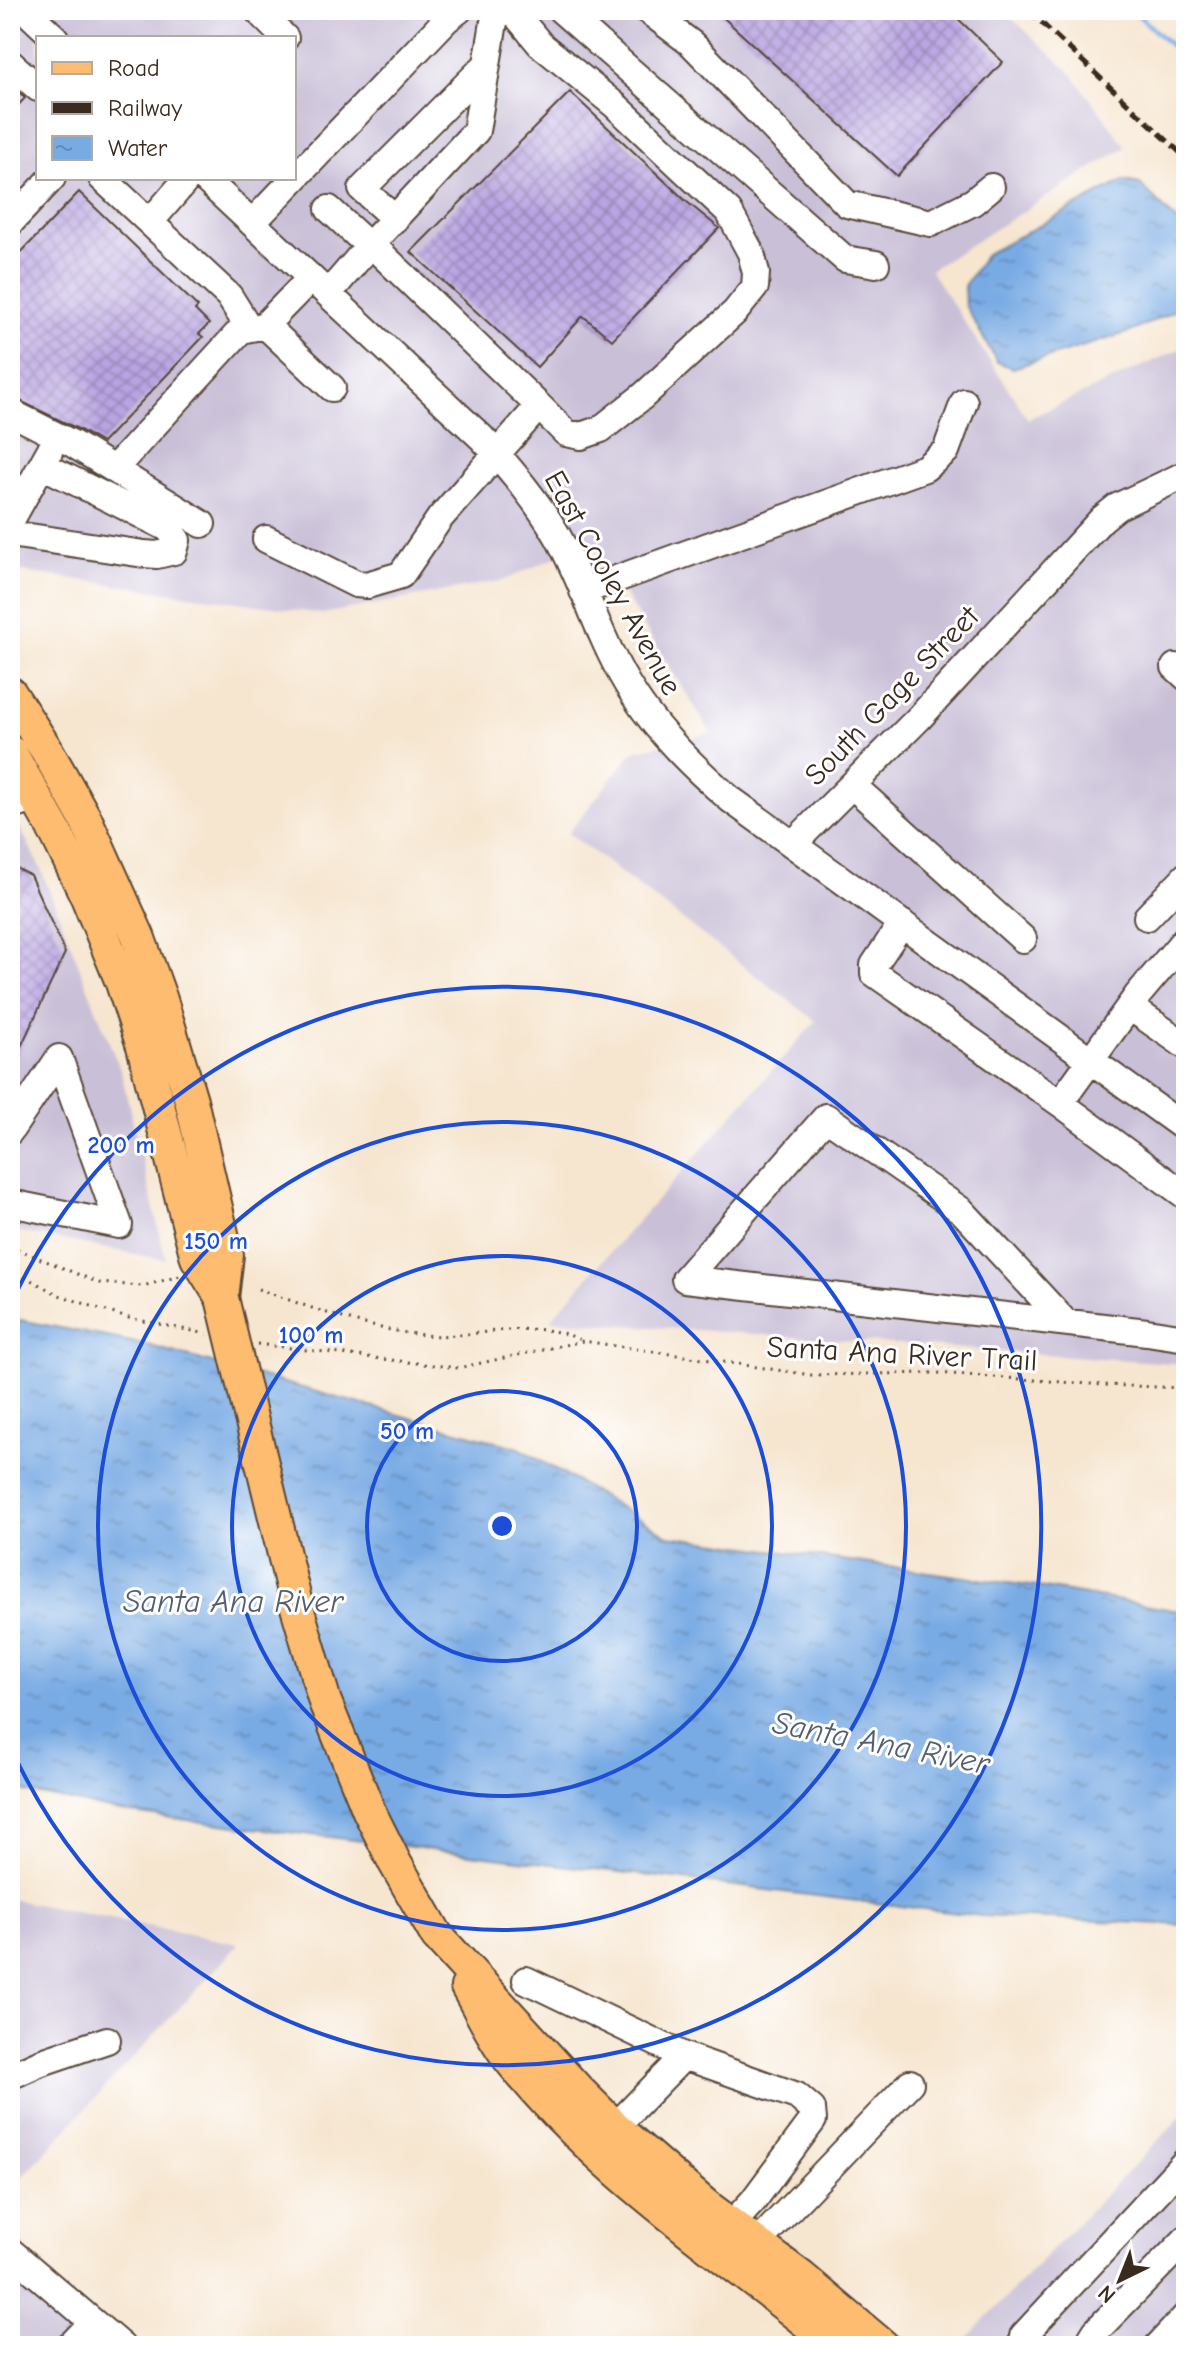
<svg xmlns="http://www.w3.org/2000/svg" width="1196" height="2356" font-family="'Comic Neue',sans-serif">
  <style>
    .industrial { fill: #c9bfd7; fill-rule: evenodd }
    .water { fill: url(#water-ripples); stroke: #5a6a81; stroke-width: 2 }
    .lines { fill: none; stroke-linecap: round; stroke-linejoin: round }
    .stream { stroke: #78aae4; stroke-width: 5 }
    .building { fill: url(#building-cross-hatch) }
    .minor-casing { stroke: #574639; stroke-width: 30 }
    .major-casing { stroke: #574639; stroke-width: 36 }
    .path { stroke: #574639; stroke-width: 3; stroke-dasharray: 2 6; stroke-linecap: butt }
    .minor { stroke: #fff; stroke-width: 26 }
    .major { stroke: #fdbc6f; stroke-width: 32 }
    .rail { stroke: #3b2a1e; stroke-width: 5; stroke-dasharray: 12 6; stroke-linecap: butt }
    .major-bridge-casing { stroke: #574639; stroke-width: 36; stroke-linecap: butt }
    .major-bridge { stroke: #fdbc6f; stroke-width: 32 }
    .ring { fill: none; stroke: #1d4ed8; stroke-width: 4 }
    .labels { text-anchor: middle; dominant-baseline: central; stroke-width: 6; stroke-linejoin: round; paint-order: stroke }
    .street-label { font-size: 30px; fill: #3b2a1e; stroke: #fff }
    .water-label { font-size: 32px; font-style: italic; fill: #535d6d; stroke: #fff }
    .centre { fill: #1d4ed8; stroke: #fff; stroke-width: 4 }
    .ring-label { font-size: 24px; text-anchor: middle; font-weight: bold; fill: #1d4ed8; stroke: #fff; stroke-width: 6; stroke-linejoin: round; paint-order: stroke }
  </style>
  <defs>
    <pattern id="water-ripples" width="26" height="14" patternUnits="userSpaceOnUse" patternTransform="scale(2)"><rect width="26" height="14" fill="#78aae4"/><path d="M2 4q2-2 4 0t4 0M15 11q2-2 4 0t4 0" fill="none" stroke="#648bb8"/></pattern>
    <pattern id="building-cross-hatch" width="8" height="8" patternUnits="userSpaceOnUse" patternTransform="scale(2)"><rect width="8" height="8" fill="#b9a4e3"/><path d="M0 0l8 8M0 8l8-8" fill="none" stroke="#9886b7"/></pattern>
  </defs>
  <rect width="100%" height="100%" fill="#fff"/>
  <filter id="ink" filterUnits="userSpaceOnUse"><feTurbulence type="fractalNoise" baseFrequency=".0125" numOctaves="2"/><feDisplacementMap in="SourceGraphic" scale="16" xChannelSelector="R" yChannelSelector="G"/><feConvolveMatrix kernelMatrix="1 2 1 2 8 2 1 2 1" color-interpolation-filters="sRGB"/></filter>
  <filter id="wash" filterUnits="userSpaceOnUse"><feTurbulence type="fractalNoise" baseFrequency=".006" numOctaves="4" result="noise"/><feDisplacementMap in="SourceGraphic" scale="32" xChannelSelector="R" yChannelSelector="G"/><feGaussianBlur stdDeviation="1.8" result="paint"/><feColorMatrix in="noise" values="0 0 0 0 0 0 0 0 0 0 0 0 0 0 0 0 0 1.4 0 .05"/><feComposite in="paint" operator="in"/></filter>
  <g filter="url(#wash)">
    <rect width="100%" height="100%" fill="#f6e5cf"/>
    <!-- industrial -->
    <path class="industrial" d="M10,10H1003L1071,73L1126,147L930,270L1028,419L1186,346V1364L550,1320L816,1021L568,833L634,751L711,733L591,541L505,580L322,614L10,570ZM38,38H294V178H38Z
      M10,808L40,867L121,1072L166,1260L10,1230Z
      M10,1899L239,1944L10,2190Z
      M1186,2111V2346H959Z
      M10,2277L93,2346H10Z"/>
    <!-- water -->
    <path class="water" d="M1123,181L1140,184L1186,231V305L1133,331L1013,368L997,362L965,305L964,286L986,254Z
      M10,1318L147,1345L519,1448L669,1536L1044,1588L1186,1612V1925L982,1916L130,1813L10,1789Z"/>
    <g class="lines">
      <!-- stream -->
      <path class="stream" d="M1133,10L1186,60"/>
    </g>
    <g id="blocks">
      <!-- building -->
      <path class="building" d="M715,10H949L1003,62L897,176Z
        M10,84L25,98L10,114Z
        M570,92L687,202L719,228L612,340L583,316L537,367L411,252Z
        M79,192L198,307L195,310L209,324L199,334L203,337L102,443L80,430L10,396V264Z
        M10,865L30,875L65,953L10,1070Z"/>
    </g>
  </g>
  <g filter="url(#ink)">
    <use href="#blocks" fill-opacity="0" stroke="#574639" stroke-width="2"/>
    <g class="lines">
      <defs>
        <path id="minor" d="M25,10L55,38
          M257,10L285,38
          M512,10L540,44L616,106L729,212L751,253L756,273L755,287L735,312L643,396L601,429L581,436L566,433L539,406
          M561,10L845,259L876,264
          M647,10L692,44L847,204L931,223L973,202L991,187
          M10,63L38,88
          M102,178L229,296L249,328
          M204,178L482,438C510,468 536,499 557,535C586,587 601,645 634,695C660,735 694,768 730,799L1186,1129
          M329,209L369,246
          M395,219L362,189L487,64
          M150,222L188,178
          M10,223L52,178
          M252,223L447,19L459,10
          M328,294L369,246L476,131L496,10
          M265,325L332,388
          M10,412L73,444L202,524
          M114,469L241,330L265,325L311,278
          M10,522L49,452
          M10,534L144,554L157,555L174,551L177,540L168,528L42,465
          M266,539L356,584L367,585L401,575L440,518L539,406L371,244
          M583,591L925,468L946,451L964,402
          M1175,667L1186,677
          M852,785L1023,939
          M10,807L37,798
          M793,844L919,718L1102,519L1117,507L1186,474
          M1147,917L1186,876
          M902,923L874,965V973L1060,1103L1186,1196
          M1130,1007L1186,1046
          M1060,1103L1137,996L1186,938
          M10,1131L59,1058L119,1225L10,1203
          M1065,1322L962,1211L826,1117L685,1279L1147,1332L1186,1338
          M526,1980L684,2056L797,2096L812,2109L813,2120L753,2201L731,2225
          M10,2076L39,2063L107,2040
          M615,2127L684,2056
          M757,2243L910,2083
          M10,2251L121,2346
          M70,2346L93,2322
          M1022,2346L1023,2336L1186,2161
          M1092,2346L1091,2339L1096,2331L1186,2239
          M1158,2346L1186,2316"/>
        <path id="major" d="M10,693L46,749L86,820L138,936L161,1000L191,1100L227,1255L222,1298
          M10,752L57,835L87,897L121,980L143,1046L197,1258L222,1298
          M437,1936L577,2089L618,2130L705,2205L801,2277L883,2346
          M467,1987C481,2011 493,2039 511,2061C602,2176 724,2253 836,2346"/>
      </defs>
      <!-- minor casing -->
      <use href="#minor" class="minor-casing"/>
      <!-- major casing -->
      <use href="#major" class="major-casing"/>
      <!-- path -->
      <path class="path" d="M10,1246L99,1283L143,1286L180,1276
        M10,1269L59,1295L124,1317L207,1334
        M258,1289C312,1308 366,1329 423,1335C475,1340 532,1316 581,1340
        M257,1344L458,1368L583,1341L811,1375L937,1373L1104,1385L1186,1388"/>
      <!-- minor -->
      <use href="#minor" class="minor"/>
      <!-- major -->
      <use href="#major" class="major"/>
      <!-- rail -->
      <path class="rail" d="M1028,10L1186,158"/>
      <defs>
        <path id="major-bridge" d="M222,1298L296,1604L325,1702L369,1811L395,1863L437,1936"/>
      </defs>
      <!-- major-bridge casing -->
      <use href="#major-bridge" class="major-bridge-casing"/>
      <!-- major-bridge -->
      <use href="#major-bridge" class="major-bridge"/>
    </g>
  </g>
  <!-- distance rings -->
  <g class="ring">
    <circle cx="502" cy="1526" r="135"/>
    <circle cx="502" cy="1526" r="270"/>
    <circle cx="502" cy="1526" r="404"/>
    <path d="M12 1302A539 539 0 1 1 12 1750"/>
  </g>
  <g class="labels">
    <!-- street labels -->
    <g class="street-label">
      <text transform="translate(613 583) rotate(61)">East Cooley Avenue</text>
      <text transform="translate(892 696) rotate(-46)">South Gage Street</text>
      <text transform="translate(902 1354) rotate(3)">Santa Ana River Trail</text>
    </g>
    <!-- water labels -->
    <g class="water-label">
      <text x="233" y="1601">Santa Ana River</text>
      <text transform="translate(881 1743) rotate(11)">Santa Ana River</text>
    </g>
  </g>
  <circle cx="502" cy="1526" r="12" class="centre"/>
  <g class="ring-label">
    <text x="121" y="1153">200 m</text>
    <text x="216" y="1249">150 m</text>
    <text x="311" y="1343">100 m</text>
    <text x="407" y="1439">50 m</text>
  </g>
  <!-- margin -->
  <rect width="1196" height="2356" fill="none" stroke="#fff" stroke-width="40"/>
  <!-- legend -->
  <rect x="36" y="36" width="260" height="144" fill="#ffffff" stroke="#b1aaa5" stroke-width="2"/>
  <rect x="52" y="62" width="40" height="12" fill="#fdbc6f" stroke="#b1aaa5" stroke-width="2"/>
  <text x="108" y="76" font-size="24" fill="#3b2a1e">Road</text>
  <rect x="52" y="102" width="40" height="12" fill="#3b2a1e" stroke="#b1aaa5" stroke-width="2"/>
  <text x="108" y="116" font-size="24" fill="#3b2a1e">Railway</text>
  <rect x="52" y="136" width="40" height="24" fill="url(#water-ripples)" stroke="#b1aaa5" stroke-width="2"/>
  <text x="108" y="156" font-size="24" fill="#3b2a1e">Water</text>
  <!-- north arrow -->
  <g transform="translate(1120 2280) rotate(223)" stroke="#ffffff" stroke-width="6" paint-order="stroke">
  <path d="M0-6L14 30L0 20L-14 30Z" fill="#3b2a1e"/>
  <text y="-12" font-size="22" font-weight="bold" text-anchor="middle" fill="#3b2a1e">N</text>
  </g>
</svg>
